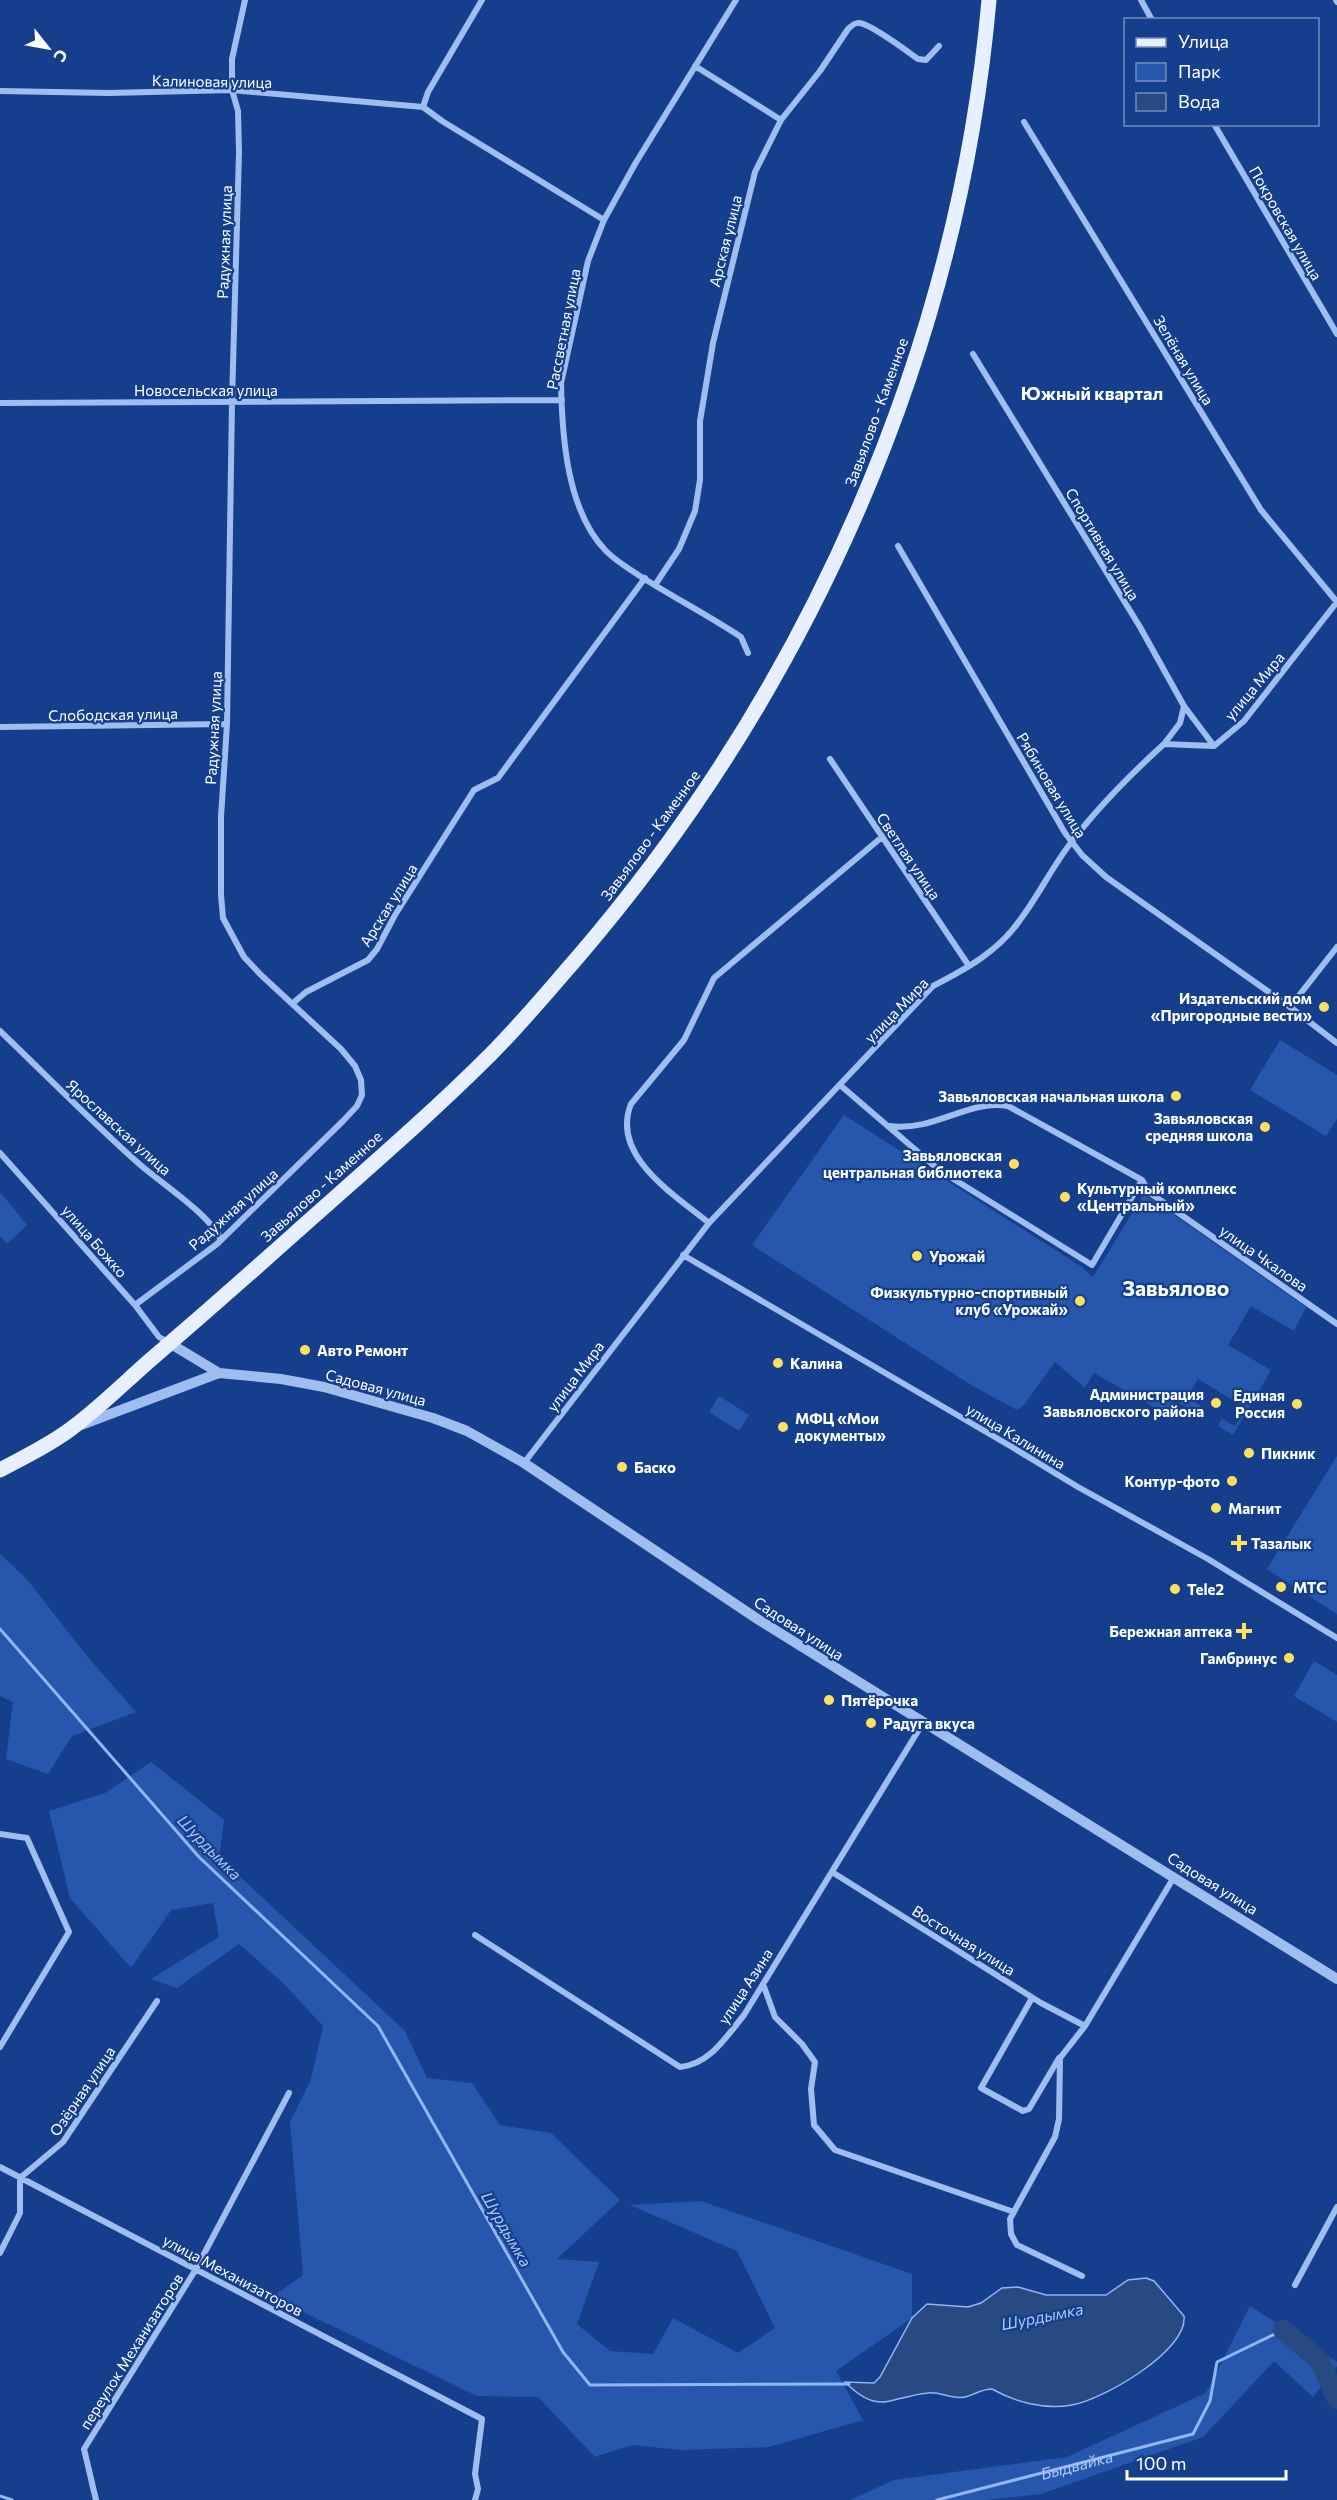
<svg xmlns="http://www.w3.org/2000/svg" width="1337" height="2500" font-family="Commissioner,sans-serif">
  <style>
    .green { fill: #2757ac }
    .water { fill: #294983; stroke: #92b6f3; stroke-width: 1.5 }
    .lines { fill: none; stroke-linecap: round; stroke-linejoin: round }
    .stream { stroke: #92b6f3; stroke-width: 3 }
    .river { stroke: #294983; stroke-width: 20 }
    .minor { stroke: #a0bdf0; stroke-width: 6 }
    .tertiary { stroke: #a0bdf0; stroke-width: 10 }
    .primary { stroke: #e8efff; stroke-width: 15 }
    .poi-dot { fill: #ffdf5e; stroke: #153f8d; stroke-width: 2 }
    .labels { text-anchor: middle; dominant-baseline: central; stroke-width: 4.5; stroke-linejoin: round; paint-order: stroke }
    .street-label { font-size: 15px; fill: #fff; stroke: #153f8d }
    .poi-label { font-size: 15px; font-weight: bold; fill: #fff; stroke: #153f8d; text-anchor: start }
    .water-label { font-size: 16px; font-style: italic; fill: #abc7f7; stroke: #153f8d }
    .quarter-label { font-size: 18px; font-weight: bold; fill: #fff; stroke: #153f8d }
    .district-label { font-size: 21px; font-weight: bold; fill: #fff; stroke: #153f8d }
  </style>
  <rect width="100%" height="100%" fill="#153f8d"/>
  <!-- green -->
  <path class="green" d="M1280,1040L1337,1075V1119L1326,1136L1250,1090Z
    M844,1115L1082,1267L1093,1277L1144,1194L1306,1307L1294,1331L1251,1306L1228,1345L1271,1370L1233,1435L1218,1426L1222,1419L1235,1426L1246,1408L1198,1379L1187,1397L1204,1408L1200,1415L1174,1400L1166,1414L1094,1373L1085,1388L1055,1362L1024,1405L1017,1410L971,1385L752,1245Z
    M0,1192L27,1225L7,1244L0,1236Z
    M719,1396L749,1415L739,1431L709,1412Z
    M1337,1456V1614L1267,1569Z
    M0,1554L26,1578L86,1655L136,1712L72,1736L48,1774L6,1759L13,1702L0,1696Z
    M1314,1661L1337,1675V1722L1294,1696Z
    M151,1762L224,1820L219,1857L405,2031L427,2078L472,2083L500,2125L551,2133L620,2200L557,2259L599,2262L577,2324L610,2351L653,2354L673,2318L738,2353L775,2328L737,2251L630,2205L701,2201L912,2274V2318L836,2371L863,2420L769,2447L681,2450L632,2445L595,2457L538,2397L477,2396L272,2297L303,2275L290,2122L311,2079L323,2026L284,1984L239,1944L177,1988L151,1979L219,1937L213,1903L171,1910L131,1968L70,1898L49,1811L105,1793Z
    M1250,2306L1337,2362V2366L1313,2397L1274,2361L1203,2437L1041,2494L986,2500H850L894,2480L1067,2457L1206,2393Z"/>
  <!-- water -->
  <path class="water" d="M1146,2278L1154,2281L1184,2316C1188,2351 1102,2400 1072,2405C1044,2410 1015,2402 992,2389C981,2389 974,2395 965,2397C951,2400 940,2391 928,2393C889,2397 879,2416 845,2382L874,2383L880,2377L912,2318L927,2304L968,2307L981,2303L1002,2288L1018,2287L1046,2295H1106L1128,2280Z"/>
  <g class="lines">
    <!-- stream -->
    <g class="stream">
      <path d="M0,1629L199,1857L378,2026L563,2352L590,2385L849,2384"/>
      <path d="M0,2496L12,2500"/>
      <path id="s1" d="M937,2500L1193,2434L1210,2401L1217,2362L1283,2330"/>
    </g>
    <!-- river -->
    <path class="river" d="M1283,2330L1319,2360L1337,2399"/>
    <!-- minor -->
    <path class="minor" d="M736,0L635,164L604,220L588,261L561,383C562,437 567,511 606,551C617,562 631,570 643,578C675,598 709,616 741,637L748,653
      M1141,0L1152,20
      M1336,0L1337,2
      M695,66L781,120
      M0,91L109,93L232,90L423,107
      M423,107L442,121L604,220
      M423,107L428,92L482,0
      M1024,122L1261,510L1337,602
      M1214,124L1337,334
      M973,354L1140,627L1184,706L1214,746
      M0,403L562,400
      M898,546L1065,833L1082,855L1106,877L1290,1007L1337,1043
      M655,585L679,549L695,511L700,480V421L713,343L755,172L781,120L820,71L848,29C851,26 855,22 860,23C872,25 907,51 918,59L926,60L939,46
      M0,727L227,724
      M1164,744L1180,723L1184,706
      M830,759L969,966
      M293,1003L306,992L368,960L377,949L395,915L474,790L498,778L645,578
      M1290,1007L1337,947
      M0,1031C46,1075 90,1120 137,1162C159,1182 210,1214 221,1240
      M840,1085L939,1170L1092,1265L1142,1180
      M889,1126C935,1132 968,1099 1008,1106L1142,1180L1150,1193L1337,1324
      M0,1153L135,1305L159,1337L168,1342
      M709,1223C675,1195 610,1156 631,1104L684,1040L714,978L882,837
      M683,1255L1012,1447L1078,1487L1208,1559L1337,1638
      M135,1305L217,1244L343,1121L357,1106L362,1095L361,1080L355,1066L341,1049L261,975L244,957L223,918L221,895V817L227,724L232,402L239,152L238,111L232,90V59L245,0
      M524,1463L709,1223L933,986C966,969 999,951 1020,920C1039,895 1053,865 1073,840C1100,805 1131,774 1164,744L1214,746L1244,721L1337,602
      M832,1872L1041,2003L1085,2026
      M475,1935L680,2067C710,2064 726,2037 744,2015L923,1723
      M763,1984L775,2017L802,2044L815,2062L811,2089L814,2125L835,2150L1014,2212
      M1032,1998L981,2088L1023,2111L1029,2109L1059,2058
      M0,2047L69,1932L27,1838L0,1834
      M0,2167L482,2419L475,2474L478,2489L475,2500
      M0,2253L20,2213V2178L63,2142L157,2001
      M1082,2276L1017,2245L1011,2234L1010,2219L1055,2137L1059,2119L1060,2058L1085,2026L1174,1877
      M1295,2285L1337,2207
      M96,2500L84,2449L196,2269L289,2093"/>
    <!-- tertiary -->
    <path class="tertiary" d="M171,1344L219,1373L281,1379L324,1387L433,1418L467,1431L524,1463L759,1620L1337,1979
      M81,1425L219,1373"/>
    <!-- primary -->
    <path class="primary" d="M0,1470C24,1457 50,1445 72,1428C99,1408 123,1384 148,1362C197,1320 246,1277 294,1234C360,1175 428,1117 491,1054C521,1024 549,990 577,958C807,690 958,353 989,0"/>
  </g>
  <!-- markers -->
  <g class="poi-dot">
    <circle cx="1324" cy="1007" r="6"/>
    <circle cx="1176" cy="1096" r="6"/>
    <circle cx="1265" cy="1127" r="6"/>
    <circle cx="1014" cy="1164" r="6"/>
    <circle cx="1065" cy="1197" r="6"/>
    <circle cx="917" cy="1256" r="6"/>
    <circle cx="1080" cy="1301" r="6"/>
    <circle cx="305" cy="1350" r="6"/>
    <circle cx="778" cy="1363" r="6"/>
    <circle cx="1216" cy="1403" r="6"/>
    <circle cx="1297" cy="1404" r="6"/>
    <circle cx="783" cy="1427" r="6"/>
    <circle cx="1249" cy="1453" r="6"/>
    <circle cx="622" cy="1467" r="6"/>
    <circle cx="1232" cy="1481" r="6"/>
    <circle cx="1216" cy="1508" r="6"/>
    <path d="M1236 1534h6v6h6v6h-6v6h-6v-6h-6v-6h6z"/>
    <circle cx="1281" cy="1587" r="6"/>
    <circle cx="1175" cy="1589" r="6"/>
    <path d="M1241 1622h6v6h6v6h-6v6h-6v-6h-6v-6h6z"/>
    <circle cx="1289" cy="1658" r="6"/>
    <circle cx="829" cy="1700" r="6"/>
    <circle cx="871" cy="1723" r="6"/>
  </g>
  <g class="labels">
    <!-- street labels -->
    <g class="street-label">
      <text transform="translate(212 81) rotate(1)">Калиновая улица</text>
      <text transform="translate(1286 223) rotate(60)">Покровская улица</text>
      <text transform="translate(725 241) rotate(-76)">Арская улица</text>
      <text transform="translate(224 242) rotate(-88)">Радужная улица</text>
      <text transform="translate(563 329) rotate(-79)">Рассветная улица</text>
      <text transform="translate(1184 360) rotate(59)">Зелёная улица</text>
      <text x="206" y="390">Новосельская улица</text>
      <text transform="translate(876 412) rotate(-70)">Завьялово - Каменное</text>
      <text transform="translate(1103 544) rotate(59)">Спортивная улица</text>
      <text transform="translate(1254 686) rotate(-50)">улица Мира</text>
      <text transform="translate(113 714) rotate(-1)">Слободская улица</text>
      <text transform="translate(213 728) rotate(-87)">Радужная улица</text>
      <text transform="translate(1052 785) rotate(59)">Рябиновая улица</text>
      <text transform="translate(650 835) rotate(-54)">Завьялово - Каменное</text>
      <text transform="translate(909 856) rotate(56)">Светлая улица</text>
      <text transform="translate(388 905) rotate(-58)">Арская улица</text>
      <text transform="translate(896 1010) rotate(-46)">улица Мира</text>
      <text transform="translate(119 1127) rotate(42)">Ярославская улица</text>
      <text transform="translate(321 1186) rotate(-42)">Завьялово - Каменное</text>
      <text transform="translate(233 1209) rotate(-42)">Радужная улица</text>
      <text transform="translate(95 1241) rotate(49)">улица Божко</text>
      <text transform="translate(1264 1258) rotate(35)">улица Чкалова</text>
      <text transform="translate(575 1376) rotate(-53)">улица Мира</text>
      <text transform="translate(376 1387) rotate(15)">Садовая улица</text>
      <text transform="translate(1016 1436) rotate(31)">улица Калинина</text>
      <text transform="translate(799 1628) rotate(33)">Садовая улица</text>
      <text transform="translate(1213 1883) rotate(32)">Садовая улица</text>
      <text transform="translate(964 1940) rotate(32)">Восточная улица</text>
      <text transform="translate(745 1986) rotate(-57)">улица Азина</text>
      <text transform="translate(82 2091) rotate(-56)">Озёрная улица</text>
      <text transform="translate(233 2275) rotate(28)">улица Механизаторов</text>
      <text transform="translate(131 2351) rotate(-58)">переулок Механизаторов</text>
    </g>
    <!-- poi labels -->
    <g class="poi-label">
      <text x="1312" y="998" text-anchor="end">Издательский дом<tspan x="1312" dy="17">«Пригородные вести»</tspan></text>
      <text x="1164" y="1096" text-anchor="end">Завьяловская начальная школа</text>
      <text x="1253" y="1118" text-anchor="end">Завьяловская<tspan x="1253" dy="17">средняя школа</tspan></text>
      <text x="1002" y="1155" text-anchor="end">Завьяловская<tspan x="1002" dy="17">центральная библиотека</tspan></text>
      <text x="1077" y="1188">Культурный комплекс<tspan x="1077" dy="17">«Центральный»</tspan></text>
      <text x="929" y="1256">Урожай</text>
      <text x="1068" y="1292" text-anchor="end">Физкультурно-спортивный<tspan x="1068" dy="17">клуб «Урожай»</tspan></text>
      <text x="317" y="1350">Авто Ремонт</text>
      <text x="790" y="1363">Калина</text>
      <text x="1204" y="1394" text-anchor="end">Администрация<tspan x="1204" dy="17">Завьяловского района</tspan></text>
      <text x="1285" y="1395" text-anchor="end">Единая<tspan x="1285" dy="17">Россия</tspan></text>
      <text x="795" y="1418">МФЦ «Мои<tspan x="795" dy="17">документы»</tspan></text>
      <text x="1261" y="1453">Пикник</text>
      <text x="634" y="1467">Баско</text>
      <text x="1220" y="1481" text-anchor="end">Контур-фото</text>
      <text x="1228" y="1508">Магнит</text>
      <text x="1251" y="1543">Тазалык</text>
      <text x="1293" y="1587">МТС</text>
      <text x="1187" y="1589">Tele2</text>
      <text x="1232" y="1631" text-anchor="end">Бережная аптека</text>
      <text x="1277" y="1658" text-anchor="end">Гамбринус</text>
      <text x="841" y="1700">Пятёрочка</text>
      <text x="883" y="1723">Радуга вкуса</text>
    </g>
    <!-- water labels -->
    <g class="water-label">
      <text transform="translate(210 1847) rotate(46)">Шурдымка</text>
      <text transform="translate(507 2229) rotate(60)">Шурдымка</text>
      <text transform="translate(1042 2316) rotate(-11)">Шурдымка</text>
      <text stroke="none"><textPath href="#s1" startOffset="144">Быдвайка</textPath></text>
    </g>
    <!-- quarter labels -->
    <g class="quarter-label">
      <text x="1092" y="393">Южный квартал</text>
    </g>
    <!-- district labels -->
    <g class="district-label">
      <text x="1176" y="1287">Завьялово</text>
    </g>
  </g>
  <!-- legend -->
  <rect x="1124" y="18" width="195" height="108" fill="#153f8d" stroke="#738cbb" stroke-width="1.5"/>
  <rect x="1136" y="38" width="30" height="9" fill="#e8efff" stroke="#738cbb" stroke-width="1.5"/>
  <text x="1178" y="48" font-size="18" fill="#ffffff">Улица</text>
  <rect x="1136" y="63" width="30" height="18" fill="#2757ac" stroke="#738cbb" stroke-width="1.5"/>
  <text x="1178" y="78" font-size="18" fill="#ffffff">Парк</text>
  <rect x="1136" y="93" width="30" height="18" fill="#294983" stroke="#738cbb" stroke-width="1.5"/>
  <text x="1178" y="108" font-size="18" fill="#ffffff">Вода</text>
  <!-- north arrow -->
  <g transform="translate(48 48) rotate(121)" stroke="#153f8d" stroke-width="4.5" paint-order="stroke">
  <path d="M0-4.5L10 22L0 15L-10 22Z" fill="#ffffff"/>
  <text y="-9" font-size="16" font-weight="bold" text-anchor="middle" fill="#ffffff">С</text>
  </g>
  <!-- scale -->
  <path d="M1127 2470v9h159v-9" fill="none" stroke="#ffffff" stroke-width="3"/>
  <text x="1136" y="2470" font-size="18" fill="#ffffff" stroke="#153f8d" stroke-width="4.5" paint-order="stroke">100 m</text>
</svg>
